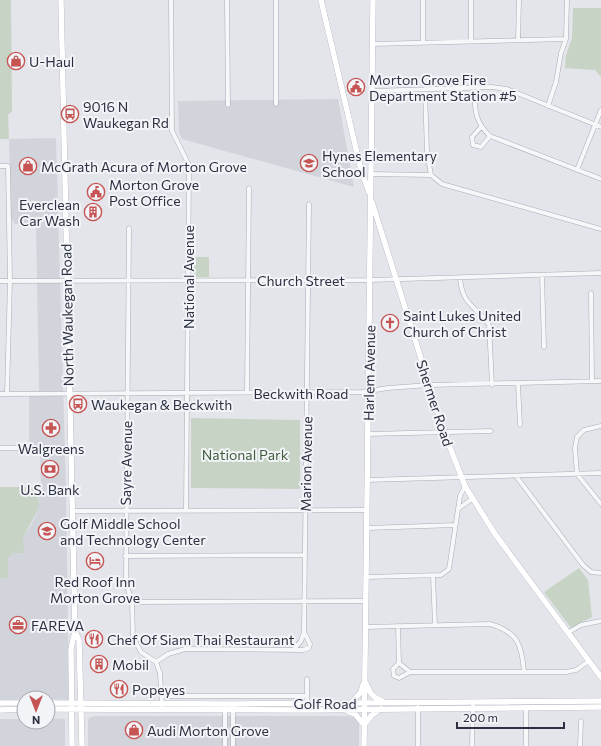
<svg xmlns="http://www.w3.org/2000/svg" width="601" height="746" font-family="Commissioner,sans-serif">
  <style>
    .built { fill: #d2d4dc }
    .green { fill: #c7d4c5 }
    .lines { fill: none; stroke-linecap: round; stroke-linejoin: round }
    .minor-casing { stroke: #a9abb4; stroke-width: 5 }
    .major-casing { stroke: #a4a8b5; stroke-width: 6 }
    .minor { stroke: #f6f7f9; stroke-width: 4 }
    .major { stroke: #fff; stroke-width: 5.5 }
    .labels { text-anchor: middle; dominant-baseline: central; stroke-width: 4; stroke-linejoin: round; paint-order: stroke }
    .poi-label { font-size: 14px; fill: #2c3142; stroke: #f3f4f8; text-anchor: start }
    .street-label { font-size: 14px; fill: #2c3142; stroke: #f3f4f8 }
    .park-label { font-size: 14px; fill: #3c5c3b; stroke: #f3f4f8 }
  </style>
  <rect width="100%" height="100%" fill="#e4e5ea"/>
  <!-- built -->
  <path class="built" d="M338,99L354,187L182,139L179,132L178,101Z
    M56,138L66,487L69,700L24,698V701H0V578H8V557L31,525L39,508L38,487H41L40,448H29V393L39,392L36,225L15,224L11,218L9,139Z
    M95,716H349L356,718L359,723V746H88V722L89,718Z
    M48,718L65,719V746H0V719H24V722H48Z"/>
  <!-- green -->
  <path class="green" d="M0,0H11L12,111L8,115L9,139H0Z
    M573,8H601V77L595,70L565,68L566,55L572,38Z
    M194,257H209V277H193Z
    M191,418L300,420V489L191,488Z
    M0,487H38L39,508L23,537L24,553H11V556L8,557V578H0Z
    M579,568L588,580L592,617L571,628L544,592Z"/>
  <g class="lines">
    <defs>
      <path id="minor" d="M171,0L172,131L188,163L189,170L186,510
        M227,0L228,105
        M276,0V104
        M518,40L519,0
        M471,41V0
        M423,42V0
        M373,44L566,39
        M474,88C475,109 474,121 490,136L601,179
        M425,89L427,153L431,175
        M373,91L492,87L507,89L601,127
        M548,106L556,82L561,53L566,39L567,0
        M481,127L472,137L473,145L481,147L490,136
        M0,166H8L10,281L7,394
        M577,170L601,110
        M371,174L431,175L442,184L601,229
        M129,228L126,583L132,602L133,637L141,652L156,662L160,673L162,705
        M542,275L544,347
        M460,277C462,306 475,304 489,325L492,385
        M0,281L370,280L601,273
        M591,293L592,381
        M518,384L520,425
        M247,393L249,188
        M0,394L362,392L388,388L429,385L601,381
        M601,426L584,430L577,437L575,448L577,474L601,504
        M368,434L491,431
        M0,448H71
        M516,476L583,565L591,572L601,573
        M367,480L601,473
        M458,509L472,499
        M73,511L367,510
        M367,528L456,525
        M125,556L305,555
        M433,576L435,625
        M366,577L441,575L449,569L460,496L465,486
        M132,602L366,601
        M398,626L399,663L410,672H566L576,670L589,661
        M365,627L490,624C518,632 522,645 524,672
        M569,632L581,625L601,621
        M294,649L301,641L304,632L309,204
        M156,662L168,654L185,649L303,650L309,648L310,644L304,632
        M399,663L393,669L394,676L399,678L410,672
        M162,696H307
        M307,703V679
        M225,746V708
        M233,746V708
        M418,746V707
        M472,746L473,706
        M526,746V707
        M580,746L581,721"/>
      <path id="major" d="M61,0L75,631L71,649L72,746
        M321,0L361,170L369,192
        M372,202L444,432L465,486L495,534L601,677
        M75,631L79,640L82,746
        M366,683C370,692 372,698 382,701
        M0,703H24
        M48,703L233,704L601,701
        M351,703L361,692L363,685
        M48,709L307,710L601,707
        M0,710L24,709
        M347,711L355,714L364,725L372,715L381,709
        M364,746L373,0"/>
    </defs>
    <!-- minor casing -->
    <use href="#minor" class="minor-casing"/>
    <!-- major casing -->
    <use href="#major" class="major-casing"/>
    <!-- minor -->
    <use href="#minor" class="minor"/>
    <!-- major -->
    <use href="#major" class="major"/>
  </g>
  <!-- icons -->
  <defs>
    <symbol id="shop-ring" viewBox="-11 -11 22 22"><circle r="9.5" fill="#f3f4f8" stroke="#c55453" stroke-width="1.5"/><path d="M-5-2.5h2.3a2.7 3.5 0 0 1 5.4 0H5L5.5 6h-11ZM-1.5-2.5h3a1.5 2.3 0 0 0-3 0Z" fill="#c55453"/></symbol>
    <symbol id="civic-ring" viewBox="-11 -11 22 22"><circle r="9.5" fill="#f3f4f8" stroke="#c55453" stroke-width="1.5"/><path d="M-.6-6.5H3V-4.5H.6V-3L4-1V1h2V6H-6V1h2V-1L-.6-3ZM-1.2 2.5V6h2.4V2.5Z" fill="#c55453"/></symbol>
    <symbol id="bus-ring" viewBox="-11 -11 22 22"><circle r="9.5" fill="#f3f4f8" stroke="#c55453" stroke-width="1.5"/><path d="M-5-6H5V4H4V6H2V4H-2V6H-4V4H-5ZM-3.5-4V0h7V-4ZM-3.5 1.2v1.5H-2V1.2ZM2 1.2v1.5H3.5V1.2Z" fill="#c55453"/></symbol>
    <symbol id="school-ring" viewBox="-11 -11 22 22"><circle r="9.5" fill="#f3f4f8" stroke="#c55453" stroke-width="1.5"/><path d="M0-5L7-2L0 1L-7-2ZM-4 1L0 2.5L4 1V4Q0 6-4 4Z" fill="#c55453"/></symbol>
    <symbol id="building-ring" viewBox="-11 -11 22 22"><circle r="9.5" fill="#f3f4f8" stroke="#c55453" stroke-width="1.5"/><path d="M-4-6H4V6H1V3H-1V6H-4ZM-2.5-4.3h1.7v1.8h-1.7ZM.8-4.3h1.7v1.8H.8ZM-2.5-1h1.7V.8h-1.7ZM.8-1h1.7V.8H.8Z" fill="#c55453"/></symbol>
    <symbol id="church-ring" viewBox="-11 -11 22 22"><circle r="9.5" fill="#f3f4f8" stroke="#c55453" stroke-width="1.5"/><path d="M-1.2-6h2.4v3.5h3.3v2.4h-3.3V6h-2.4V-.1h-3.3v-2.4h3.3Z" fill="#c55453"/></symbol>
    <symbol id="pharmacy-ring" viewBox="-11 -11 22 22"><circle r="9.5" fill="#f3f4f8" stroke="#c55453" stroke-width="1.5"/><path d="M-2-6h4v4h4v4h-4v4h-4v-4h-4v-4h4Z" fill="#c55453"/></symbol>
    <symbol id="bank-ring" viewBox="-11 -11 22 22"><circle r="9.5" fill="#f3f4f8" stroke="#c55453" stroke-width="1.5"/><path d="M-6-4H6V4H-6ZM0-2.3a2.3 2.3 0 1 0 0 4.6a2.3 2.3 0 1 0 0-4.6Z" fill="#c55453"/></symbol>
    <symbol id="hotel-ring" viewBox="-11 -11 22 22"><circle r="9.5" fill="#f3f4f8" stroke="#c55453" stroke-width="1.5"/><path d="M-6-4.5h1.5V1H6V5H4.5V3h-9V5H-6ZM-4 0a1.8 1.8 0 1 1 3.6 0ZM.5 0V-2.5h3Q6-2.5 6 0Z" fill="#c55453"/></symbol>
    <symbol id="office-ring" viewBox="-11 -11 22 22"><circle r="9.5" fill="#f3f4f8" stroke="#c55453" stroke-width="1.5"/><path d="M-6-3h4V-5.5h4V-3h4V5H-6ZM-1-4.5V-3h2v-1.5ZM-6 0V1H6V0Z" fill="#c55453"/></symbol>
    <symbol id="restaurant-ring" viewBox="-11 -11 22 22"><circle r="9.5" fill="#f3f4f8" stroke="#c55453" stroke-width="1.5"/><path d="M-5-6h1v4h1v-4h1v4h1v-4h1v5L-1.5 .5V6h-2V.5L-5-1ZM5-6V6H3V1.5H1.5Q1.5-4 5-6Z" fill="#c55453"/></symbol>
  </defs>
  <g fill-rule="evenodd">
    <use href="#shop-ring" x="6" y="51" width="20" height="20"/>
    <use href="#civic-ring" x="346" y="77" width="20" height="20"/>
    <use href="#bus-ring" x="60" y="104" width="20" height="20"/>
    <use href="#school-ring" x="299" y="153" width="20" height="20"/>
    <use href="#shop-ring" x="18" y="156" width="20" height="20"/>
    <use href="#civic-ring" x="86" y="182" width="20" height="20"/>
    <use href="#building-ring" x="83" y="202" width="20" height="20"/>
    <use href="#church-ring" x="380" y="313" width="20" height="20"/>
    <use href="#bus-ring" x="68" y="394" width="20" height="20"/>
    <use href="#pharmacy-ring" x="41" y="418" width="20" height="20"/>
    <use href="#bank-ring" x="40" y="459" width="20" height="20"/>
    <use href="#school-ring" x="37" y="521" width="20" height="20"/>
    <use href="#hotel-ring" x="85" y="551" width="20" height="20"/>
    <use href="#office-ring" x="8" y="615" width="20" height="20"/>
    <use href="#restaurant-ring" x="84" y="629" width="20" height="20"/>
    <use href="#building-ring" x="89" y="654" width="20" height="20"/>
    <use href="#restaurant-ring" x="109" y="679" width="20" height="20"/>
    <use href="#shop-ring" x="124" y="720" width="20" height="20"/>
  </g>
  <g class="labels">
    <!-- poi labels -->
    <g class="poi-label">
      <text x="29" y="61">U-Haul</text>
      <text x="369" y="79">Morton Grove Fire<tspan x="369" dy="16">Department Station #5</tspan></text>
      <text x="83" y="106">9016 N<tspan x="83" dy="16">Waukegan Rd</tspan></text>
      <text x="322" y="155">Hynes Elementary<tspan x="322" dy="16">School</tspan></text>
      <text x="41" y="166">McGrath Acura of Morton Grove</text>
      <text x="109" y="184">Morton Grove<tspan x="109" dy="16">Post Office</tspan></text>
      <text x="80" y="204" text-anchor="end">Everclean<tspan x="80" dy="16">Car Wash</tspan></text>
      <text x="403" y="315">Saint Lukes United<tspan x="403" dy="16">Church of Christ</tspan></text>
      <text x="91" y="404">Waukegan &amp; Beckwith</text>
      <text x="51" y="448" text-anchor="middle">Walgreens</text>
      <text x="50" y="489" text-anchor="middle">U.S. Bank</text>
      <text x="60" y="523">Golf Middle School<tspan x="60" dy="16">and Technology Center</tspan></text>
      <text x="95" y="581" text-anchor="middle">Red Roof Inn<tspan x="95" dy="16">Morton Grove</tspan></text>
      <text x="31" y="625">FAREVA</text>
      <text x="107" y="639">Chef Of Siam Thai Restaurant</text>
      <text x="112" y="664">Mobil</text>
      <text x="132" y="689">Popeyes</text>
      <text x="147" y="730">Audi Morton Grove</text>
    </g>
    <!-- street labels -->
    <g class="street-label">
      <text transform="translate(188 277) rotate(-90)">National Avenue</text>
      <text x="301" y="280">Church Street</text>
      <text transform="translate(67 315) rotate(-91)">North Waukegan Road</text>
      <text transform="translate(369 373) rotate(-89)">Harlem Avenue</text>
      <text x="301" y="393">Beckwith Road</text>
      <text transform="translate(435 403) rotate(72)">Shermer Road</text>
      <text transform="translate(126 463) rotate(-89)">Sayre Avenue</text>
      <text transform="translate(306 464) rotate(-89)">Marion Avenue</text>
      <text x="325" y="703">Golf Road</text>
    </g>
    <!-- park labels -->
    <g class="park-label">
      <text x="245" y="454">National Park</text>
    </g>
  </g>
  <!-- north arrow -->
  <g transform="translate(36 710) rotate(180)"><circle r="19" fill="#f3f4f8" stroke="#a3a6af"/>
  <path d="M0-3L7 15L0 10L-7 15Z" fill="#c55453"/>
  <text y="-6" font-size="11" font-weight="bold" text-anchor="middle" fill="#2c3142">N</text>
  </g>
  <!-- scale -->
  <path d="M457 722v6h107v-6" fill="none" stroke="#2c3142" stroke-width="2"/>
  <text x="463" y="722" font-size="12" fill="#2c3142" stroke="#f3f4f8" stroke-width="3" paint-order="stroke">200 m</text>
</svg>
